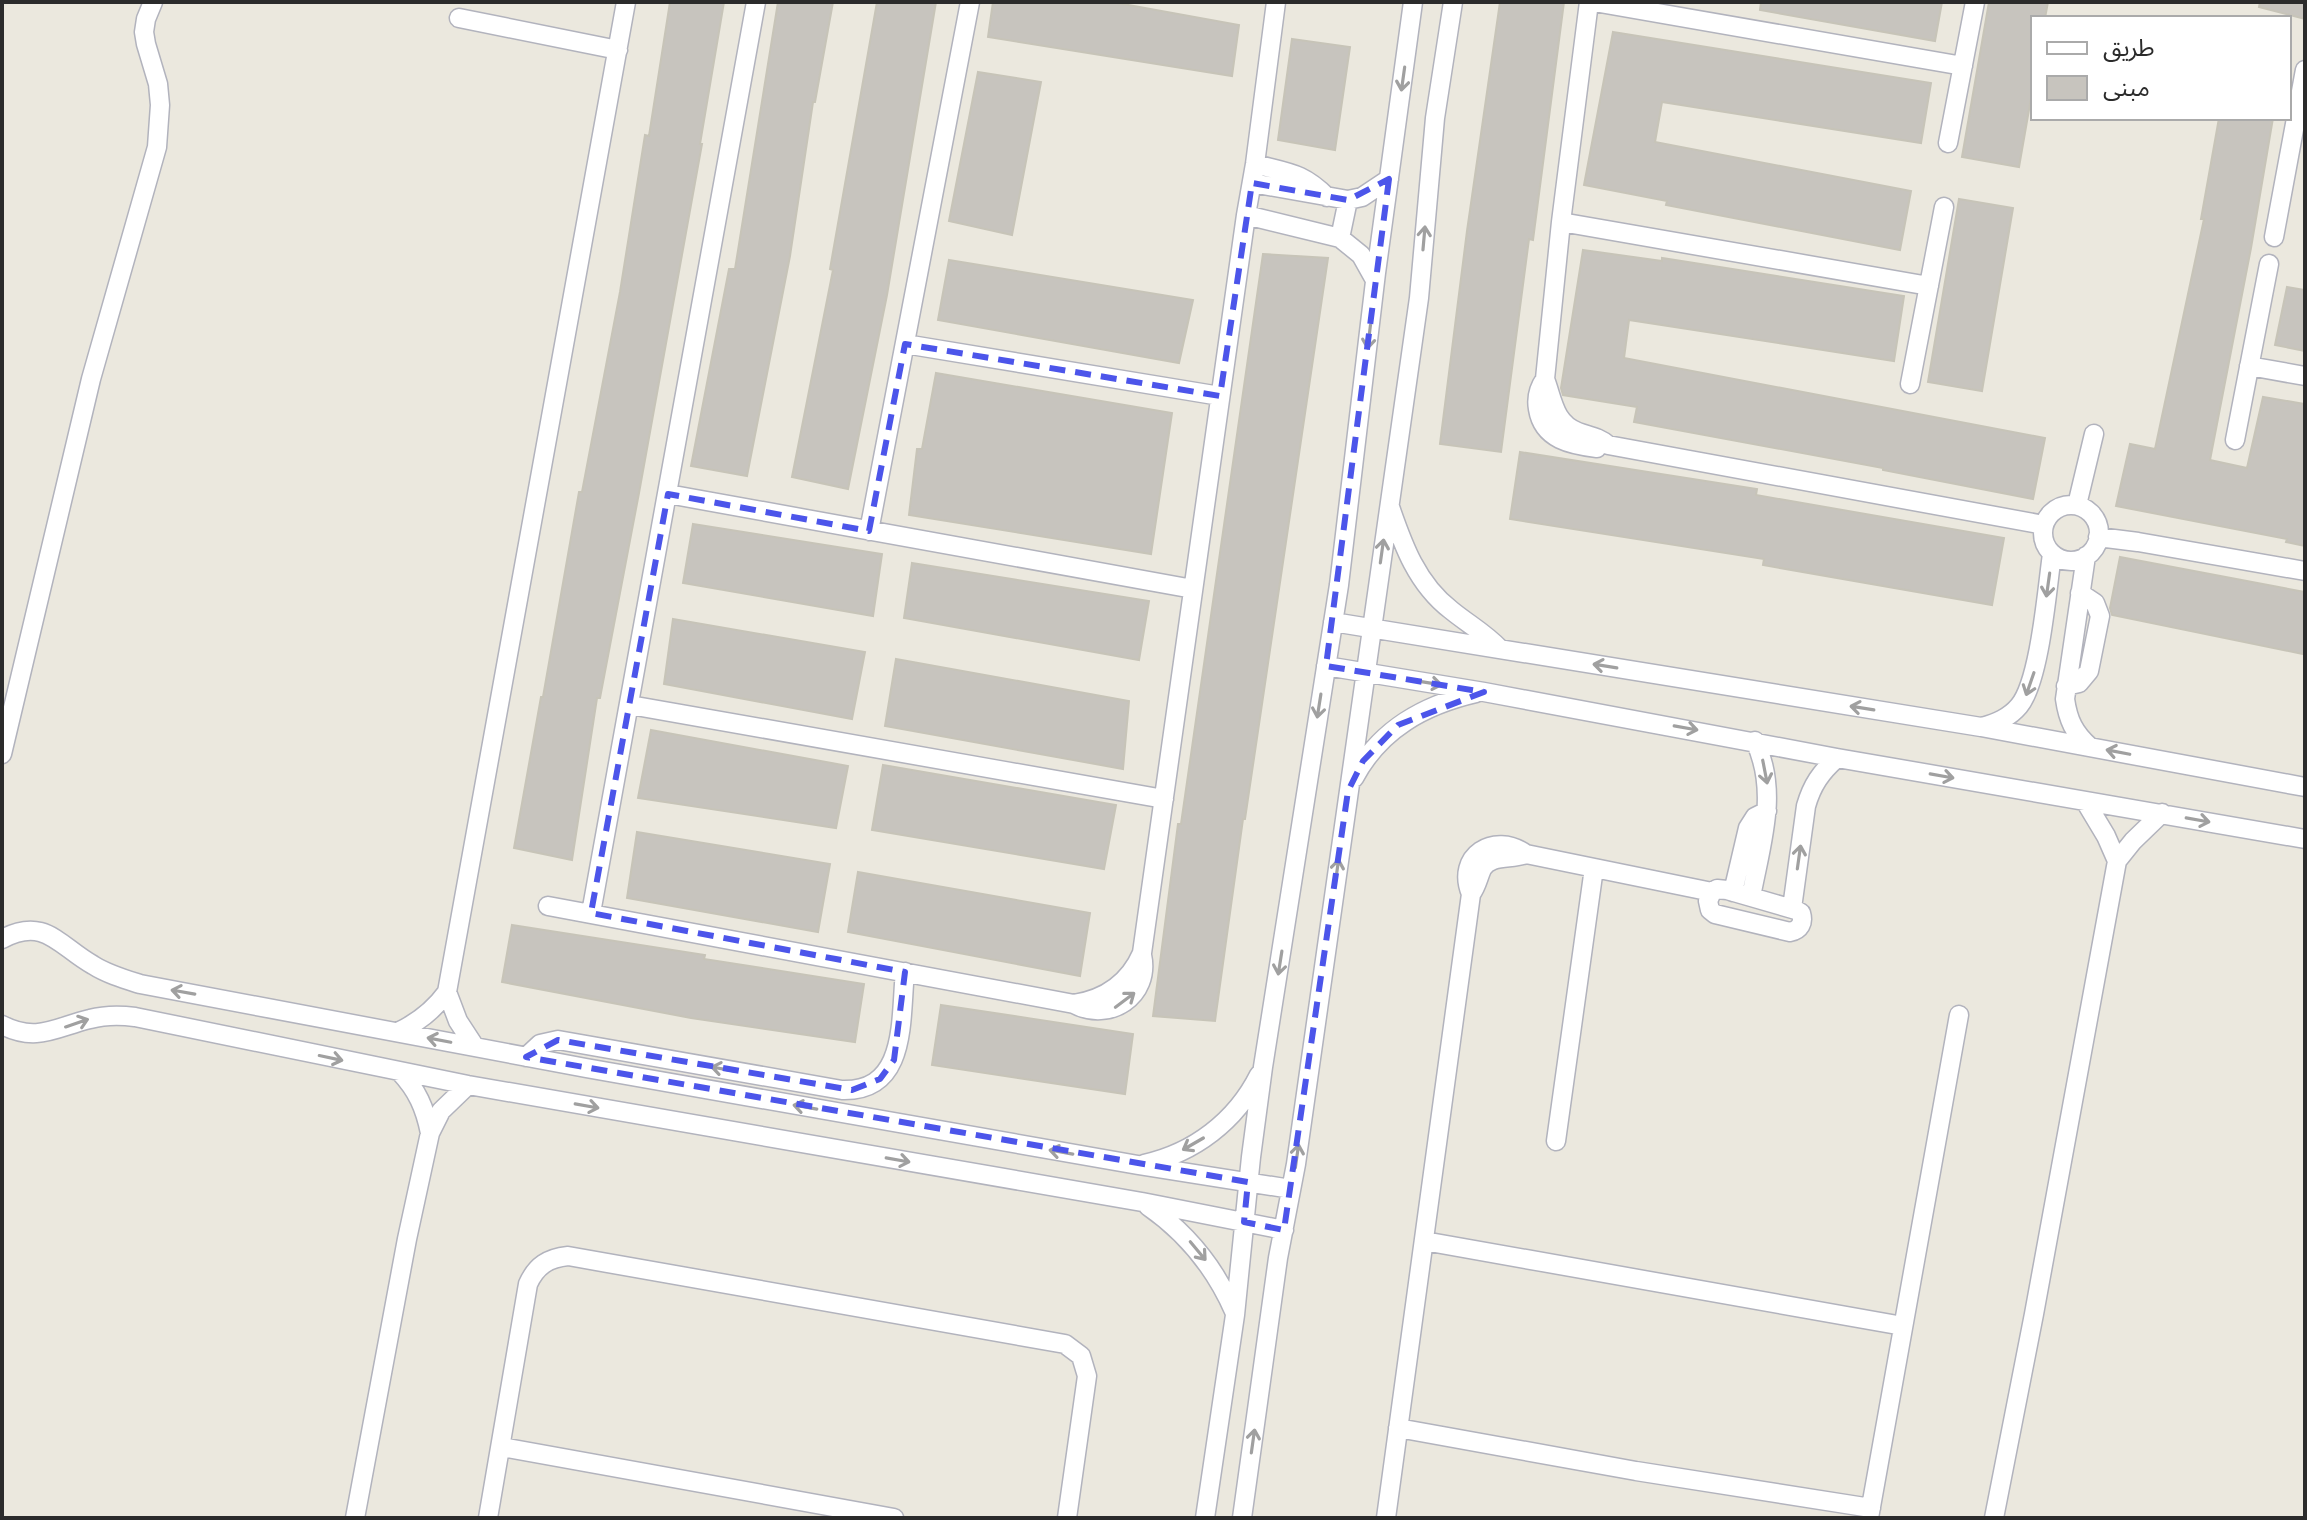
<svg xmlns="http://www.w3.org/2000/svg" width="2307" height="1520" font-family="'Fira Sans','Noto Sans Arabic',sans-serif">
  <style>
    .building { fill: #c7c4be; stroke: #c7c4b8; stroke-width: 2 }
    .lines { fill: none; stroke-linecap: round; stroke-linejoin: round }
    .minor-casing { stroke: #b2b3bd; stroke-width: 21 }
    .minor { stroke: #fff; stroke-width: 18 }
    .oneway { stroke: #a0a0a0 }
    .marked { fill: none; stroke: #4c55ea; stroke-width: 6; stroke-dasharray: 16 10; stroke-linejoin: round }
  </style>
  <rect width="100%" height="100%" fill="#ebe8de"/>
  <!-- building -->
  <path class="building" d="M670,2H724L700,144H702L639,493L600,698H597L572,860L514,848L541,697H543L579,492H582L620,292L645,135L649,136Z
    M778,2H833L815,102H813L790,256L747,476L691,466L729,269H735Z
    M877,2H936L887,295L848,489L792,477L833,270L830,269Z
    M993,2H1112L1239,25L1232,76L988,37Z
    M1500,2H1564L1533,240L1529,239L1501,452L1440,444L1467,231Z
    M1761,2H1942L1935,41L1760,10Z
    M1989,2H2048L2045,18H2033V87L2019,167L1962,157Z
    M2260,2H2305V19L2259,7Z
    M1613,32L1931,83L1921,143L1662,102L1655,142L1911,191L1900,250L1666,205L1667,201L1584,185Z
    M1292,39L1350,47L1335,150L1278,140Z
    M978,72L1041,82L1012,235L949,221Z
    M2219,118H2273L2251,248L2210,460L2247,468L2263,397L2305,404V546L2286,542L2287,539L2116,506L2130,444L2155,449L2204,219H2201Z
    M1959,199L2013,208L1982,391L1928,382Z
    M1583,250L1662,261V258L1904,296L1894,361L1629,320L1624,358L2045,438L2033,499L1883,470V468L1634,422L1637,407L1563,395L1561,388Z
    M1263,254L1328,258L1245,819H1243L1215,1021L1153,1016L1178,824H1181Z
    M949,260L1193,300L1179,363L938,320Z
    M2287,287L2305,290V351L2275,345Z
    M936,373L1172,413L1151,554L909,515L917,449H922Z
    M1520,452L1757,489L1756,495L2004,538L1992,605L1763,565L1764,559L1510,519Z
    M693,524L882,554L873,616L683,583Z
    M2120,557L2305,592V643L2303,654L2112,615L2110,608Z
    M912,563L1149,601L1139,660L904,618Z
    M673,619L865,652L852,719L664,684Z
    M896,659L1129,701L1123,769L885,726Z
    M651,730L848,766L836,828L638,798Z
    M883,765L1116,805L1104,869L872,830Z
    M637,832L830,864L818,932L627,898Z
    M858,872L1090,913L1080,976L848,932Z
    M512,925L705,955L704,959L864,984L855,1042L691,1018L502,982Z
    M941,1005L1133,1034L1125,1094L932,1065Z"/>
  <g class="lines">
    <defs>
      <path id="minor" d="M1589,2L1561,222L1545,379C1538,389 1536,398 1538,409C1543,440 1572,445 1597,448
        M1594,2L1963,66
        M459,18L618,50
        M1948,143L1975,2
        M1255,164C1288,173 1302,172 1327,197
        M1252,183L1348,200L1362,197L1389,179
        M1246,215L1340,238L1361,255L1375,280
        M1561,222L1929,286
        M2274,237L2305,70
        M1340,238L1348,200
        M905,344L1220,396
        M2249,366L2305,376
        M1545,379C1553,400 1554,423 1578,432C1589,436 1599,437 1608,445L2044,525
        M1910,384L1944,207
        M2235,440L2269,264
        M668,494L1193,589
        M2077,505L2094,434
        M2043 533a28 28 0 1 1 56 0a28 28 0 1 1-56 0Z
        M1390,507C1403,545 1417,584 1451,610C1468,624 1485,633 1500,649
        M869,531L970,2
        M2098,537L2138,542L2305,571
        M2086,556L2065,699C2068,720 2074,733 2090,747
        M1333,622L1981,727L2305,787
        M1326,666L1484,692L1837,758L2305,839
        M2066,686L2079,683L2089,671L2100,616L2095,603L2080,593
        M630,705L1164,799
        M1982,727C1996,723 2009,718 2019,706C2040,681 2047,589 2052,554
        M2,754L91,379L157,147L160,105L158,84L146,44L144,32L146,19L153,2
        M1354,778C1380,729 1424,705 1476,693
        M2085,801L2106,836L2117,861
        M1717,889L1727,890L1796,910L1801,913C1804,923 1800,930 1790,932L1715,914L1710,910L1708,901L1712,892Z
        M1733,892L1748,828L1755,817L1767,811
        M1471,894C1455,856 1494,831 1526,854L1712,892
        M1751,897C1761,843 1779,793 1755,741
        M548,906L1074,1004C1109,1023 1151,996 1142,955
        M1792,908L1806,806C1812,785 1821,772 1837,758
        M591,913L756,2
        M2,939C45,916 59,946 93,965C107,974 124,979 140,984L586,1068L1138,1165L1291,1189
        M447,992L458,1021L475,1047
        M1074,1004C1106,999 1129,983 1142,953L1246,215L1255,164L1276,2
        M2,1025C37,1043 56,1027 90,1019C105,1015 120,1015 135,1017L468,1085L1142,1202L1284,1230
        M398,1032C419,1022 434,1010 447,992L626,2
        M526,1057L540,1044L558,1040L842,1090C908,1092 900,1019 905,972
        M400,1072C417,1090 425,1108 430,1133
        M1556,1141L1594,868
        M1144,1164C1194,1153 1236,1121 1259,1075
        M1148,1206C1187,1233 1215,1268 1234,1311
        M1424,1241L1903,1326
        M1398,1428L1636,1471L1871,1508
        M502,1447L894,1518
        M355,1518L407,1239L430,1133L441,1111L468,1085
        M488,1518L528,1284C536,1266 548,1258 568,1256L1065,1344L1081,1356L1087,1376L1067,1518
        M1205,1518L1235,1315L1251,1157L1263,1067L1339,585L1376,273L1413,2
        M1242,1518L1278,1258L1296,1164L1419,298L1435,118L1453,2
        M1386,1518L1471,894C1477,886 1478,878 1482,869C1490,854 1513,860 1526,854
        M1869,1518L1959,1015
        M1994,1518L2034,1314L2117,861L2133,841L2162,813"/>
    </defs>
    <!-- minor casing -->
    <use href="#minor" class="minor-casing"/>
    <!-- minor -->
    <use href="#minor" class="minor"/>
  </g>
  <!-- one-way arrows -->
  <defs><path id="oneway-shaft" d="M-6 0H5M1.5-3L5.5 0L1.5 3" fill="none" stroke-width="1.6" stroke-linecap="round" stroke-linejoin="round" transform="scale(2)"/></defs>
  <g class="oneway">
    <use href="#oneway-shaft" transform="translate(1403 79) rotate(98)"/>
    <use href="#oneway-shaft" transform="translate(1424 238) rotate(-85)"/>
    <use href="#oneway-shaft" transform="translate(1369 337) rotate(97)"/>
    <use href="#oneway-shaft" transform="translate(1382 551) rotate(-82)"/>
    <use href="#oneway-shaft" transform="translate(2048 585) rotate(98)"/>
    <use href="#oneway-shaft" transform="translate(1605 666) rotate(-171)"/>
    <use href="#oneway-shaft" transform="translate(1430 683) rotate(9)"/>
    <use href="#oneway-shaft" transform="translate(2030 684) rotate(109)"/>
    <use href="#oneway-shaft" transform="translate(1319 706) rotate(99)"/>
    <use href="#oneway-shaft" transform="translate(1862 708) rotate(-171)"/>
    <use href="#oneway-shaft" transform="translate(1686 728) rotate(10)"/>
    <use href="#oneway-shaft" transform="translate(2118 752) rotate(-169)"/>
    <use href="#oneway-shaft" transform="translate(1765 772) rotate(79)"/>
    <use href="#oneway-shaft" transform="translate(1942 776) rotate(10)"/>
    <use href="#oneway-shaft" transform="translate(2198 820) rotate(10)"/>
    <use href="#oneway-shaft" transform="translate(1799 857) rotate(-82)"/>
    <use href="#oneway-shaft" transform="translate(1337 871) rotate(-82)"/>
    <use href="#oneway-shaft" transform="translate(1280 963) rotate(99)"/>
    <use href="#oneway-shaft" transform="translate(183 992) rotate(-170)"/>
    <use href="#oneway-shaft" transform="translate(1125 1000) rotate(-37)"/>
    <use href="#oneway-shaft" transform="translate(77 1023) rotate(-19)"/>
    <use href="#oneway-shaft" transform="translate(439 1040) rotate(-169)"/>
    <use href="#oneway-shaft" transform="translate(331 1058) rotate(12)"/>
    <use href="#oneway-shaft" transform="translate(723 1069) rotate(-170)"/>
    <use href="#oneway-shaft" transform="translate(587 1106) rotate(10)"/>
    <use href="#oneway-shaft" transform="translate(805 1107) rotate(-170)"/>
    <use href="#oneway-shaft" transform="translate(1193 1144) rotate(150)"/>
    <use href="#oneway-shaft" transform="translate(1061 1152) rotate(-170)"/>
    <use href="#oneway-shaft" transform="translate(1297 1156) rotate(-82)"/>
    <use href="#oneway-shaft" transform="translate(898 1160) rotate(10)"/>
    <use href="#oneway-shaft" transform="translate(1198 1251) rotate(50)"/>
    <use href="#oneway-shaft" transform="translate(1253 1441) rotate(-82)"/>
  </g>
  <!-- marked area -->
  <path class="marked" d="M1389,179L1326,666L1484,692L1398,725L1363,761L1348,791L1284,1230L1244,1222L1248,1182L526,1057L558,1040L852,1090L880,1079L894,1060L905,972L591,913L668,494L869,531L905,344L1220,396L1252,183L1348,200Z"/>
  <!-- border -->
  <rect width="2307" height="1520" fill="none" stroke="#2b2b2b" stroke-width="8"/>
  <!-- legend -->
  <rect x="2031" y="16" width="260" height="104" fill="#ffffff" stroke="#aaaaaa" stroke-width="2"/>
  <rect x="2047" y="42" width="40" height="12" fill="#ffffff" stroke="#aaaaaa" stroke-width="2"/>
  <text x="2103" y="56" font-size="24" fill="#2b2b2b">طريق</text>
  <rect x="2047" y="76" width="40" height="24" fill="#c7c4be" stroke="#aaaaaa" stroke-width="2"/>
  <text x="2103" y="96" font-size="24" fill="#2b2b2b">مبنى</text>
</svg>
